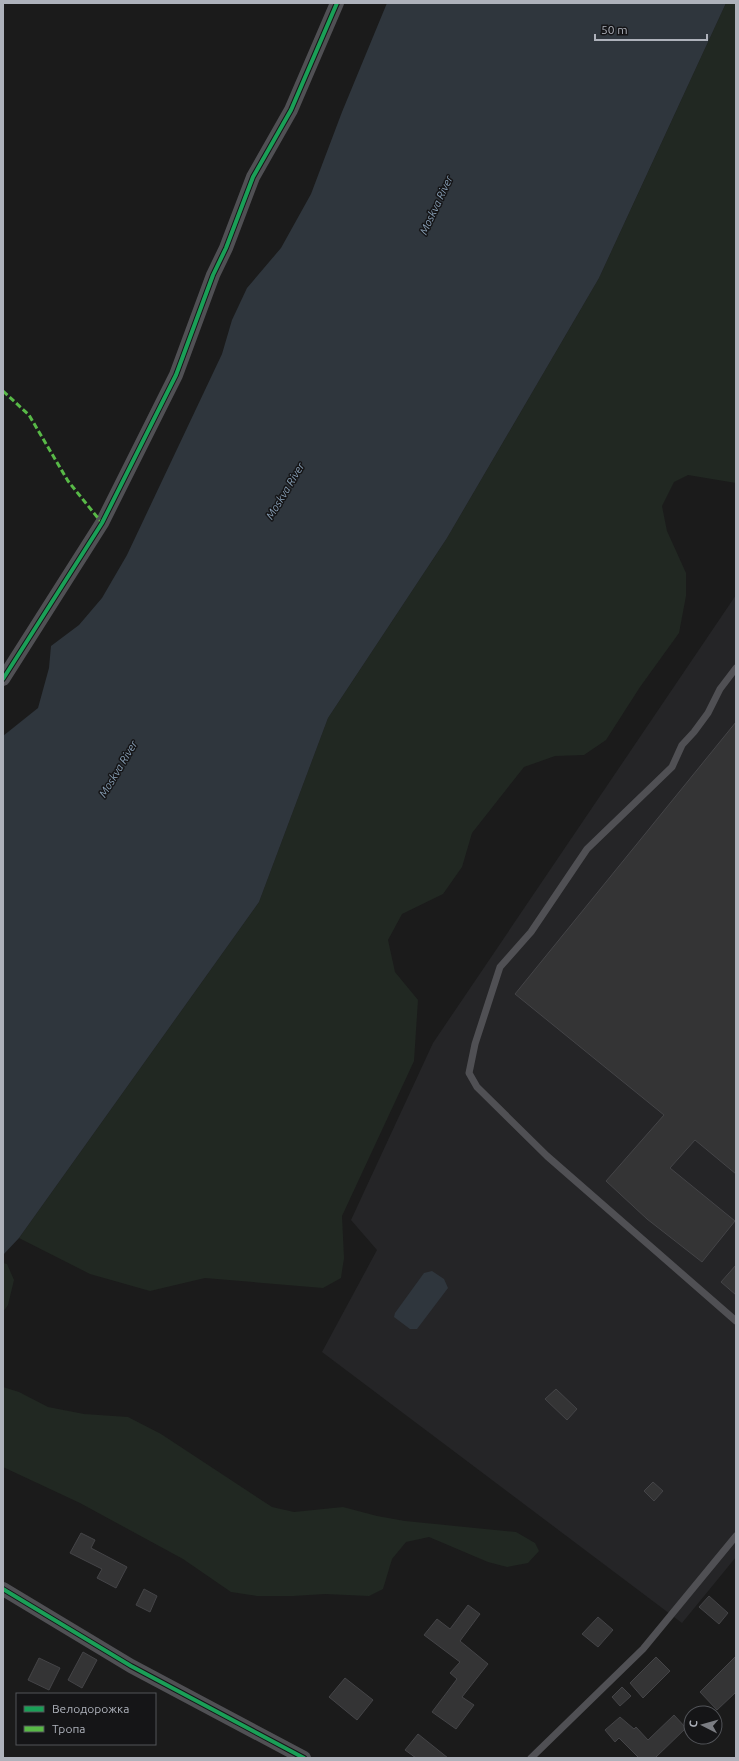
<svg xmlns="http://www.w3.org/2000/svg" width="739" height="1761" font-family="Ubuntu,sans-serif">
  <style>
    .built { fill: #252527 }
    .green { fill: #212822 }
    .water { fill: #2f363d }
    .building { fill: #343435; stroke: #444447 }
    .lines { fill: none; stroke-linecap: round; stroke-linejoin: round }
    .service { stroke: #505054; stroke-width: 7 }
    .minor { stroke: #505054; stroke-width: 14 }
    .quiet { stroke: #58b947; stroke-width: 3; stroke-dasharray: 6 3; stroke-linecap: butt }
    .cycleway-casing { stroke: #151517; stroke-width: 6 }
    .cycleway { stroke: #1a9f57; stroke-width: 4 }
    .labels { text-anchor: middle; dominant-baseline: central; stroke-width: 3; stroke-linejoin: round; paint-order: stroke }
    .water-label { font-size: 11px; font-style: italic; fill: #879eb4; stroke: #151517 }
  </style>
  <rect width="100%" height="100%" fill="#1b1b1b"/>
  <!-- built -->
  <path class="built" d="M736,595V1557L682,1623L322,1352L377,1250L351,1220L433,1043Z"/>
  <!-- green -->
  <path class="green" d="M726,3H736V483L688,475L674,482L662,506L667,531L686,573V596L679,633L640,687L606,740L584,755L555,756L524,767L472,833L462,867L443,894L402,914L388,940L395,972L418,1000L414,1061L342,1216L344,1258L341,1278L323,1288L205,1278L150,1291L90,1274L19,1238L259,902L328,718L447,538L599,278Z
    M3,1263L7,1264L14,1280L8,1305L3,1312Z
    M3,1387L19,1392L48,1407L84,1414L128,1417L161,1434L272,1507L294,1512L343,1507L377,1516L405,1521L516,1532L535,1543L539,1551L528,1563L507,1567L488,1562L429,1537L406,1542L392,1559L383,1589L369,1596L325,1594L293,1596H257L231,1592L183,1559L80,1503L3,1467Z"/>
  <!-- water -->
  <path class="water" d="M387,3H726L599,278L447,538L328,718L259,902L19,1238L3,1255V736L38,708L49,668L51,646L79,625L102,598L127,555L222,354L232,320L247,288L281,248L311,194L342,112Z
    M432,1271L444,1279L448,1288L417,1329H410L394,1317L395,1313L424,1273Z"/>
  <!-- building -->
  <path class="building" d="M736,722V1174L695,1140L670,1168L735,1221L702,1262L647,1219L606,1181L664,1115L515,994Z
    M736,1265V1295L721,1282Z
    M556,1389L577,1409L567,1420L545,1399Z
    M653,1482L663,1491L654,1501L644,1491Z
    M81,1533L95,1540L91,1548L127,1567L116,1588L97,1578L102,1569L70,1553Z
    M144,1589L157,1596L150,1612L136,1605Z
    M709,1596L728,1613L719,1624L699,1607Z
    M468,1605L480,1614L460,1641L488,1664L462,1697L474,1705L456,1729L432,1712L457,1679L450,1673L460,1662L424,1635L437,1619L450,1629Z
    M598,1617L613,1630L598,1647L582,1634Z
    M83,1652L97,1660L82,1688L68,1680Z
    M736,1656V1692L717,1710L700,1692Z
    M656,1657L670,1671L643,1698L630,1683Z
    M39,1658L60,1668L49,1690L28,1680Z
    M345,1678L373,1700L357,1720L329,1697Z
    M622,1687L631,1696L620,1706L612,1697Z
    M674,1715L686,1728L655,1758H639L619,1738L615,1742L605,1730L620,1717L634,1729L636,1727L648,1740Z
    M418,1734L448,1758H416L405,1750Z"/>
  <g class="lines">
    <!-- service -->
    <path class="service" d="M736,668L720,689L708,713L694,732L682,745L672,767L587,849L531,932L500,967L475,1044L469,1073L477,1087L547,1156L736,1321
      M531,1758L643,1649L736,1536"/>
    <!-- minor -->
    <path class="minor" d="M3,679L102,523L176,375L213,275L226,248L253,177L291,110L337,3
      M3,1589L131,1666L304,1758"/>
    <!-- quiet -->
    <path class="quiet" d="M3,391L29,415L68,481L102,523"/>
    <defs>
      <path id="cycleway" d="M3,679L102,523L176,375L213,275L226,248L253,177L291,110L337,3
        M3,1589L131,1666L304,1758"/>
    </defs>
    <!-- cycleway casing -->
    <use href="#cycleway" class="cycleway-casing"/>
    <!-- cycleway -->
    <use href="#cycleway" class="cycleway"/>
  </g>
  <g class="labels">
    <!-- water labels -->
    <g class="water-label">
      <text transform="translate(436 205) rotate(-65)">Moskva River</text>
      <text transform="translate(285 491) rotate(-59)">Moskva River</text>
      <text transform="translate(118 769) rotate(-59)">Moskva River</text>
    </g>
  </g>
  <!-- border -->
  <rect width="739" height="1761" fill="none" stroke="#aeb2bb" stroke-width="8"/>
  <!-- legend -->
  <rect x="16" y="1693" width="140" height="52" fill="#151517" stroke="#525459"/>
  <rect x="24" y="1706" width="20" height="6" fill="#1a9f57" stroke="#525459"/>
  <text x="52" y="1713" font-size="12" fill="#aeb2bb">Велодорожка</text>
  <rect x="24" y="1726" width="20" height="6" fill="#58b947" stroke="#525459"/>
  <text x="52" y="1733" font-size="12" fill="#aeb2bb">Тропа</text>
  <!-- north arrow -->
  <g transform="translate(703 1725) rotate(276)"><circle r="19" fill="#151517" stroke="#525459"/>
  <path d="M0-3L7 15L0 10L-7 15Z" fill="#7b7d83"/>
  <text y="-6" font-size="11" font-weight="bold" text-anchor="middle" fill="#aeb2bb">С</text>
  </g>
  <!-- scale -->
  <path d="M595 34v6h112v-6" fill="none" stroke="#aeb2bb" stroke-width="2"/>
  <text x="601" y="34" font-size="12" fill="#aeb2bb" stroke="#151517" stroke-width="3" paint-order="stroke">50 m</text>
</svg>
